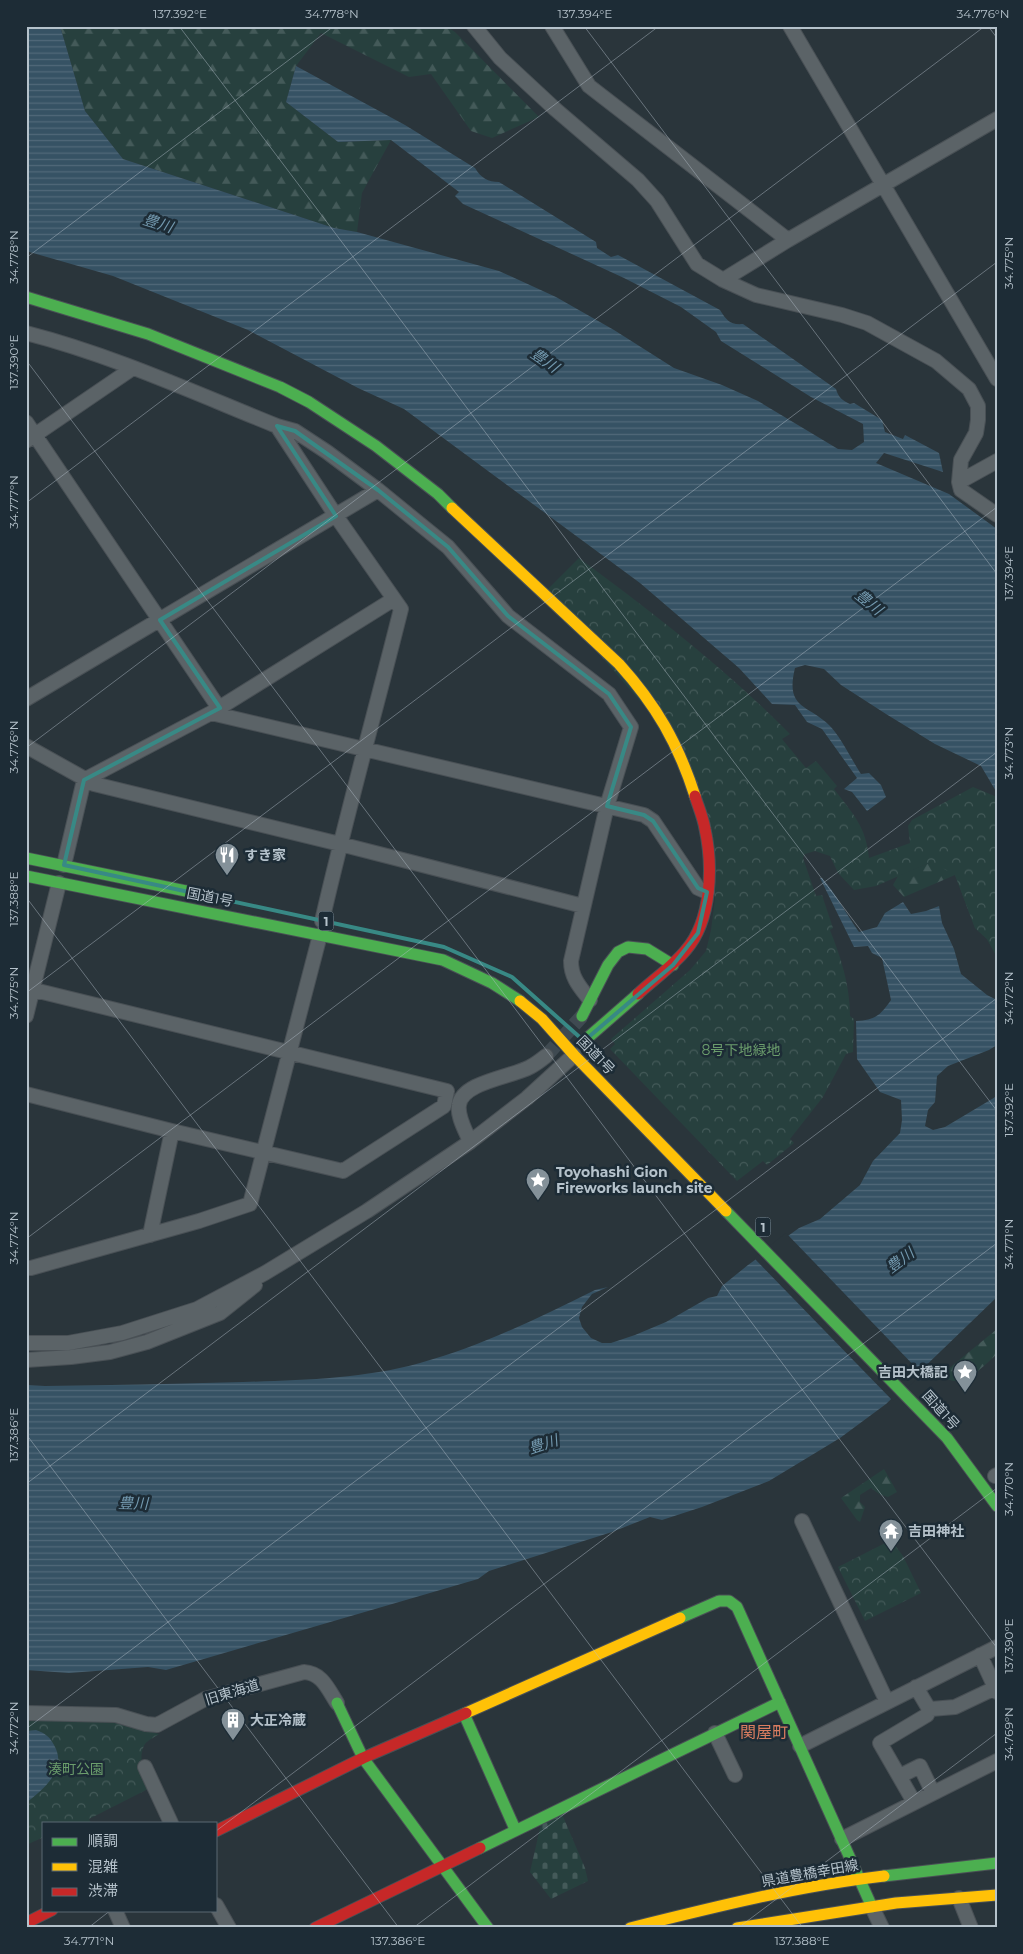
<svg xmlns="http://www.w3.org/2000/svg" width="1023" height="1954" font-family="Montserrat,'Noto Sans JP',sans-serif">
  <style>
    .forest { fill: url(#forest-firs) }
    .cemetery { fill: url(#cemetery-stones) }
    .park { fill: url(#park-crowns) }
    .water { fill: url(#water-rules) }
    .pier { fill: #2a353b }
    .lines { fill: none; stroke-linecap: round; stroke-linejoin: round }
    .street-tunnel { stroke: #3f4a51; stroke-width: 14; stroke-dasharray: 14 7; stroke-linecap: butt }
    .street-casing { stroke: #495055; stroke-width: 16 }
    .fast-casing { stroke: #495055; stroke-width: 13 }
    .slow-casing { stroke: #495055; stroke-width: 13 }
    .jam-casing { stroke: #495055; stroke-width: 13 }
    .street { stroke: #5b6367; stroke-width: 14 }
    .fast { stroke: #4caf50; stroke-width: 11 }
    .slow { stroke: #ffc107; stroke-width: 11 }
    .jam { stroke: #c62828; stroke-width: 11 }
    .marked { fill: none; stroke: #388985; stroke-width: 4; stroke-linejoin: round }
    .ticks { fill: none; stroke: #b5c2cb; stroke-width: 1; stroke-opacity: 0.45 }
    .labels { text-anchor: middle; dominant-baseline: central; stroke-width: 5; stroke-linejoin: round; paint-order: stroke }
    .shield { fill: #1d2c36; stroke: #87959e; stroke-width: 1 }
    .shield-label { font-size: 12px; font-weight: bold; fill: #b5c2cb }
    .poi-label { font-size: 14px; font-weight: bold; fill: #b5c2cb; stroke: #1d2c36; text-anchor: start }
    .street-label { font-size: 14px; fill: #b5c2cb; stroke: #1d2c36 }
    .park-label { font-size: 14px; fill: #6b9d6c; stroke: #1d2c36 }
    .water-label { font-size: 15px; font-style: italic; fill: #7399af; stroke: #1d2c36 }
    .quarter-label { font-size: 16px; fill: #da7d60; stroke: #1d2c36 }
    .neatline { fill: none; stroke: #b5c2cb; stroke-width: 2 }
    .ticks-label { font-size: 12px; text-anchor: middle; fill: #b5c2cb }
  </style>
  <defs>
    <pattern id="forest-firs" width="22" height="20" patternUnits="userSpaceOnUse" patternTransform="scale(1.25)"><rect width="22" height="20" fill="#27403e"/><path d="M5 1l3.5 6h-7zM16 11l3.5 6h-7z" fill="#445a59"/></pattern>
    <pattern id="cemetery-stones" width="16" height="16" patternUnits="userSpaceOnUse" patternTransform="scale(1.25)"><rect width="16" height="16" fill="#27403e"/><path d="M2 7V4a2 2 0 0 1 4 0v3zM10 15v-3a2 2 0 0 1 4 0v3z" fill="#445a59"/></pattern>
    <pattern id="park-crowns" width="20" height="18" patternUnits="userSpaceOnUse" patternTransform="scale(1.25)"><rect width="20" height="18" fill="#27403e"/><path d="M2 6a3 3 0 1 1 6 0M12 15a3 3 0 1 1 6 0" fill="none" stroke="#445a59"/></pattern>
    <pattern id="water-rules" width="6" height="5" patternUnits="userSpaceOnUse" patternTransform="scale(1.25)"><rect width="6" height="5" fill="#365264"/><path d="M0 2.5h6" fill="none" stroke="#516979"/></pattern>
  </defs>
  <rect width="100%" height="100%" fill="#2a353b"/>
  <!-- forest -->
  <path class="forest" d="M60,26H446L455,32L539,117L492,138L471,131L431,74L409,77L321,33L296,66L286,102L338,142L391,140L362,193L357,232L334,228L123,159L85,111Z
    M997,797V957L987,939L975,928L955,875L904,897L893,885L898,876L931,862Z
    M997,1329V1354C984,1366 957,1394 942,1374Z
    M884,1469L897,1492L888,1497L879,1494L871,1488L860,1495V1502L865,1507L860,1522L857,1520L841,1498Z"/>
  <!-- cemetery -->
  <path class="cemetery" d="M562,1814L585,1868L588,1881L551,1899L530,1872L541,1824Z"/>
  <!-- park -->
  <path class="park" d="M579,558C652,612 726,669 790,734L782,739L806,768L816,761L837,786L834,789C853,814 866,826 869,858L910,843L908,826L912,820L973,787L997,797V957L987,939L975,928L955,875L931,862L876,886L854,890L838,873L830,856L815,851L805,854L803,858L816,896L822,895L833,928L830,930C841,958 850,985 850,1016L854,1019L853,1052L846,1054L823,1097L790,1139L794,1143L767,1165L763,1161L737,1181L610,1049L615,1044L611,1039L690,970L706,951L711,930L715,899L687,755L545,592Z
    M891,1540L903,1556L921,1593L865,1621L838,1567Z
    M26,1717L108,1721L159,1734C155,1737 148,1740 145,1744C137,1757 144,1776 150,1788L89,1819L91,1823H44V1837L26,1845Z"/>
  <!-- water -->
  <path class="water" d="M26,26H60L85,111L123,159L334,228L357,232L499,271L556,297L614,330L674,368L722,385L758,401L838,449L852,450L864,442L863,424L811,397L721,341L716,332L681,307L624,278L463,204L455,196L459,192L391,140L338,142L286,102L296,66L405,125L475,168C481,178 488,182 499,182L596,242L597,248L611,257L618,255L720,310C727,321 730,325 743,324L836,389C838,397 843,401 850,404L854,403L882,420L885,432L903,439L905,435L939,453L943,472L884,453L876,463L949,494L997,529V793L981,766L935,744L886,714L841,685L824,669L805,665L795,668C785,709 807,704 829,725C839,734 853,762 861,774L869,773L881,785L886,797L867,811L852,792L844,789L857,778L822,729L807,722L795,705L772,704L739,668L640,583L404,409L358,388L248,330L113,276L26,251Z
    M820,878H822C837,895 846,914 859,932L877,927L885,913L903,902L911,914L926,911L939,906L942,923L954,949L961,974L987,995L997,1000V1045L989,1050L948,1066L937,1076L935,1102L928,1110L925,1126L933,1130L945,1127L997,1096V1297L886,1404L840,1438L769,1481L702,1507L662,1520L650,1517L612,1532L489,1571L478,1579L166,1670L148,1667L69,1673L26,1670V1385L45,1386C111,1385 177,1384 243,1382C302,1380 362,1379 420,1363C482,1346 538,1318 595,1290L608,1287L592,1294L582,1307L579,1318L582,1327L591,1338L602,1343H611L635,1335L666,1322L708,1298L717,1296L722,1286L748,1265L799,1228L820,1219L860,1185L873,1161L900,1133L902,1120L901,1100L880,1092L857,1059L856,1021C875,1020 880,1016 891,1000L882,958L872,953L868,946L854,947Z
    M36,1730C45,1733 50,1737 54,1745C68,1769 44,1789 26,1803V1731Z"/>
  <!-- pier -->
  <path class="pier" d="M786,1233L922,1374L893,1401L754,1258Z"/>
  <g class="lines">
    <!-- street-tunnel -->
    <path class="street-tunnel" d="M546,1056L582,1016"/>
    <defs>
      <path id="street" d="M474,26L500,58L555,109L638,180L657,201L697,264L723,280L756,295L842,315L867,323L936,361L969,389L978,406V420L976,433L961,460L959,482L961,490L997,515
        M552,26L589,86L788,240
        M790,26L997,379
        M723,280L788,240L997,119
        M26,333C112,355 195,393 277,426L295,431L327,452L378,490L448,547L508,616L609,694L631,727L607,806L571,961C571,978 580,987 590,1000
        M26,422L219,708
        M277,426L336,516L401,609C375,713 346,816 322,921
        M26,441L133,368
        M959,482L997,461
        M26,699L378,490
        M211,713L644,815L653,821L698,888L707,892
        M26,746L94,784L340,844L583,906
        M64,865L84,780L211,713L394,599
        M26,988L447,1091L444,1106L343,1171L172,1131L26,1094
        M26,1016L59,883
        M470,1142C466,1131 457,1117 459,1105C462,1082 512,1077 530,1067C536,1064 541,1060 546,1056
        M150,1235L172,1131
        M26,1268H31L199,1221L250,1204L320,935
        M26,1343H68L122,1333L197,1309L265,1273L367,1211L470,1142L527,1098L574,1055
        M26,1360L71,1357L110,1352L147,1342L220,1313L255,1285
        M995,1476L997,1475
        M802,1521L887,1702
        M980,1655L997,1692
        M916,1687L929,1709H931L955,1707L995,1688
        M26,1713L116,1715L146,1724L157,1725L205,1699L304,1672C322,1673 328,1689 337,1703
        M715,1733L735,1775
        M800,1746L997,1647
        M145,1767L171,1823
        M900,1776L920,1766L933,1793
        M914,1802L880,1743L927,1715L929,1709
        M842,1839L997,1761
        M959,1898L971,1928
        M216,1905L229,1928
        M872,1907L882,1928
        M115,1910L123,1928"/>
      <path id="fast" d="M26,297L148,334L280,387L309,402L376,446L438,494L452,508
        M26,858L215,897
        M26,876L443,960L492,983L520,1001
        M582,1016L608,965L618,952L628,947L647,949L673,965
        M584,1041L638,994
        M726,1211L947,1438L997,1506
        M680,1618L719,1601H729L737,1607L872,1907
        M337,1703L363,1758L488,1928
        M464,1714L515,1829
        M480,1848L780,1702
        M884,1876L997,1863"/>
      <path id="slow" d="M452,508L619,664C656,705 678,743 695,796
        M520,1001L542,1019L574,1055L726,1211
        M466,1713L680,1618
        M630,1928C714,1907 798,1886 884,1876
        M737,1928L896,1903L997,1895"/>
      <path id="jam" d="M638,994C653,980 673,966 686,950C712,920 713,866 705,829C703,817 698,806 695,796
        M216,1831L363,1758L466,1713
        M26,1923L52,1910
        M315,1928L480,1848"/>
    </defs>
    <!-- street casing -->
    <use href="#street" class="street-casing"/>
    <!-- fast casing -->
    <use href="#fast" class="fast-casing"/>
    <!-- slow casing -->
    <use href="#slow" class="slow-casing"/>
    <!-- jam casing -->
    <use href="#jam" class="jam-casing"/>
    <!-- street -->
    <use href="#street" class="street"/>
    <!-- fast -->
    <use href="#fast" class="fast"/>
    <!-- slow -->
    <use href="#slow" class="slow"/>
    <!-- jam -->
    <use href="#jam" class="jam"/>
  </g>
  <!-- marked area -->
  <path class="marked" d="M277,426L295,431L378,490L448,547L508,616L609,694L631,727L607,806L644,815L653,821L698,888L707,892L698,933L673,965L584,1041L512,977L444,947L64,865L84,780L220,708L160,620L336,516Z"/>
  <!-- ticks -->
  <path class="ticks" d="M179,26L997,1111M584,26L997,574M988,26L997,38M26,258L334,26M26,360L997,1648M26,503L659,26M26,748L985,26M26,897L803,1928M26,993L997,262M26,1239L997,507M26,1434L399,1928M26,1484L997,752M26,1729L997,998M216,1831L997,1243M88,1928L111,1910M413,1928L997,1488M738,1928L997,1733"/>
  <!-- icons -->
  <defs>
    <symbol id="restaurant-pin" viewBox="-11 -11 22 30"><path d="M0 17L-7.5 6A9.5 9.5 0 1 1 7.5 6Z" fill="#849199" stroke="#1d2c36"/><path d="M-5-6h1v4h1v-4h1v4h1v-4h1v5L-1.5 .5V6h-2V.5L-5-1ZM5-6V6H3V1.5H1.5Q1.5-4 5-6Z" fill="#fff"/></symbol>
    <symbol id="sight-pin" viewBox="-11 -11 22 30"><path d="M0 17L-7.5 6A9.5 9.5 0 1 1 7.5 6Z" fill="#849199" stroke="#1d2c36"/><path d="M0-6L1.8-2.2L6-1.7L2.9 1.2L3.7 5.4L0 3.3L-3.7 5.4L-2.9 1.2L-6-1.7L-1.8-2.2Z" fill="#fff"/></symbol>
    <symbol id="temple-pin" viewBox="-11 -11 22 30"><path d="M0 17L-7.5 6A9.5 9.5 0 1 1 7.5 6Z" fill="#849199" stroke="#1d2c36"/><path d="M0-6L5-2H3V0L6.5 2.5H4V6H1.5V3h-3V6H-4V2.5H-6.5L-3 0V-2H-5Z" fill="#fff"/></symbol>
    <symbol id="building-pin" viewBox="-11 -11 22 30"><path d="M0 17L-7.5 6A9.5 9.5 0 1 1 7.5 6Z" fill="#849199" stroke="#1d2c36"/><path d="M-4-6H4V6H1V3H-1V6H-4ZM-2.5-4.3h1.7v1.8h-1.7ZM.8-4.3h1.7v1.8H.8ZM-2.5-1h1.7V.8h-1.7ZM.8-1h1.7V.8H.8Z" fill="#fff"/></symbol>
  </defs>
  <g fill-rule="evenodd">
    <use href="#restaurant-pin" x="213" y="841" width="28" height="38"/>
    <use href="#sight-pin" x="524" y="1166" width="28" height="38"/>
    <use href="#sight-pin" x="951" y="1358" width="28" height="38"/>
    <use href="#temple-pin" x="877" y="1517" width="28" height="38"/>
    <use href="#building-pin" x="219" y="1706" width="28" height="38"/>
  </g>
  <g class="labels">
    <!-- shield labels -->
    <g class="shield">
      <rect x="318.5" y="911.5" width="15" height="19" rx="4"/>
      <rect x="755.5" y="1217.5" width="15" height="19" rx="4"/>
    </g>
    <g class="shield-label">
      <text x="326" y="921">1</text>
      <text x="763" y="1227">1</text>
    </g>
    <!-- poi labels -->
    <g class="poi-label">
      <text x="244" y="855">すき家</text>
      <text x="556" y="1172">Toyohashi Gion<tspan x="556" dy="16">Fireworks launch site</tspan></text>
      <text x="948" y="1372" text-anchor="end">吉田大橋記</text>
      <text x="908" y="1531">吉田神社</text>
      <text x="250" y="1720">大正冷蔵</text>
    </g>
    <!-- street labels -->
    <g class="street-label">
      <text transform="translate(210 897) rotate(11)">国道1号</text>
      <text transform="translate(596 1055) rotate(46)">国道1号</text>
      <text transform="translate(941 1410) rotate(48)">国道1号</text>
      <text transform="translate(232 1692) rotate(-17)">旧東海道</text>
      <text transform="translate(810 1873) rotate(-10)">県道豊橋幸田線</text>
    </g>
    <!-- park labels -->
    <g class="park-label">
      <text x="741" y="1050">8号下地緑地</text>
      <text x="76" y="1769">湊町公園</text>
    </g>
    <!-- water labels -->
    <g class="water-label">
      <text transform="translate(158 223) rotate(17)">豊川</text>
      <text transform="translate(545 360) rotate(35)">豊川</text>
      <text transform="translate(869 602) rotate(39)">豊川</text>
      <text transform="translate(900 1260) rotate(-37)">豊川</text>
      <text transform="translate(543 1444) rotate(-18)">豊川</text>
      <text transform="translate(133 1503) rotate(1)">豊川</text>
    </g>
    <!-- quarter labels -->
    <g class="quarter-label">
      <text x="764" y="1732">関屋町</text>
    </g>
  </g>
  <!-- border -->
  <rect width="1023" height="1954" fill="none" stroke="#1d2c36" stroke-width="55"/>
  <!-- legend -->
  <rect x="42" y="1822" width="175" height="90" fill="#1d2c36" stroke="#5a6872"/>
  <rect x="52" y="1838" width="25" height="8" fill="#4caf50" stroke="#5a6872"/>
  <text x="88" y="1846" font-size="15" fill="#b5c2cb">順調</text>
  <rect x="52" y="1863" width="25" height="8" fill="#ffc107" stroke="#5a6872"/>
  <text x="88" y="1872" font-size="15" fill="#b5c2cb">混雑</text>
  <rect x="52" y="1888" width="25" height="8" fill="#c62828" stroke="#5a6872"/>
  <text x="88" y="1896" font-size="15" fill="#b5c2cb">渋滞</text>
  <rect x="28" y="28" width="968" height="1898" class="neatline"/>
  <g class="ticks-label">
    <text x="180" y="18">137.392°E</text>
    <text x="332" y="18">34.778°N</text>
    <text x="585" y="18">137.394°E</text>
    <text x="983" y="18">34.776°N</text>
    <text transform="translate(14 257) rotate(-90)" y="4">34.778°N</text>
    <text transform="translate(1009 263) rotate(-90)" y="4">34.775°N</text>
    <text transform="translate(14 362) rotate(-90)" y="4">137.390°E</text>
    <text transform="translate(14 502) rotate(-90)" y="4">34.777°N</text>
    <text transform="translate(1009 573) rotate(-90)" y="4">137.394°E</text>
    <text transform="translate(14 747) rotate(-90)" y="4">34.776°N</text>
    <text transform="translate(1009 753) rotate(-90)" y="4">34.773°N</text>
    <text transform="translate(14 899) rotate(-90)" y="4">137.388°E</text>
    <text transform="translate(14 993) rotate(-90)" y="4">34.775°N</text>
    <text transform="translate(1009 998) rotate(-90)" y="4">34.772°N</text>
    <text transform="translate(1009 1110) rotate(-90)" y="4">137.392°E</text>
    <text transform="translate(14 1238) rotate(-90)" y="4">34.774°N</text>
    <text transform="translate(1009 1244) rotate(-90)" y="4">34.771°N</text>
    <text transform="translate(14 1435) rotate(-90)" y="4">137.386°E</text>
    <text transform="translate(1009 1489) rotate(-90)" y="4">34.770°N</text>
    <text transform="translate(1009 1646) rotate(-90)" y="4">137.390°E</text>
    <text transform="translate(14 1728) rotate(-90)" y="4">34.772°N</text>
    <text transform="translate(1009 1734) rotate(-90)" y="4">34.769°N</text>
    <text x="89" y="1945">34.771°N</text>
    <text x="398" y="1945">137.386°E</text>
    <text x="802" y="1945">137.388°E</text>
  </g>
</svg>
